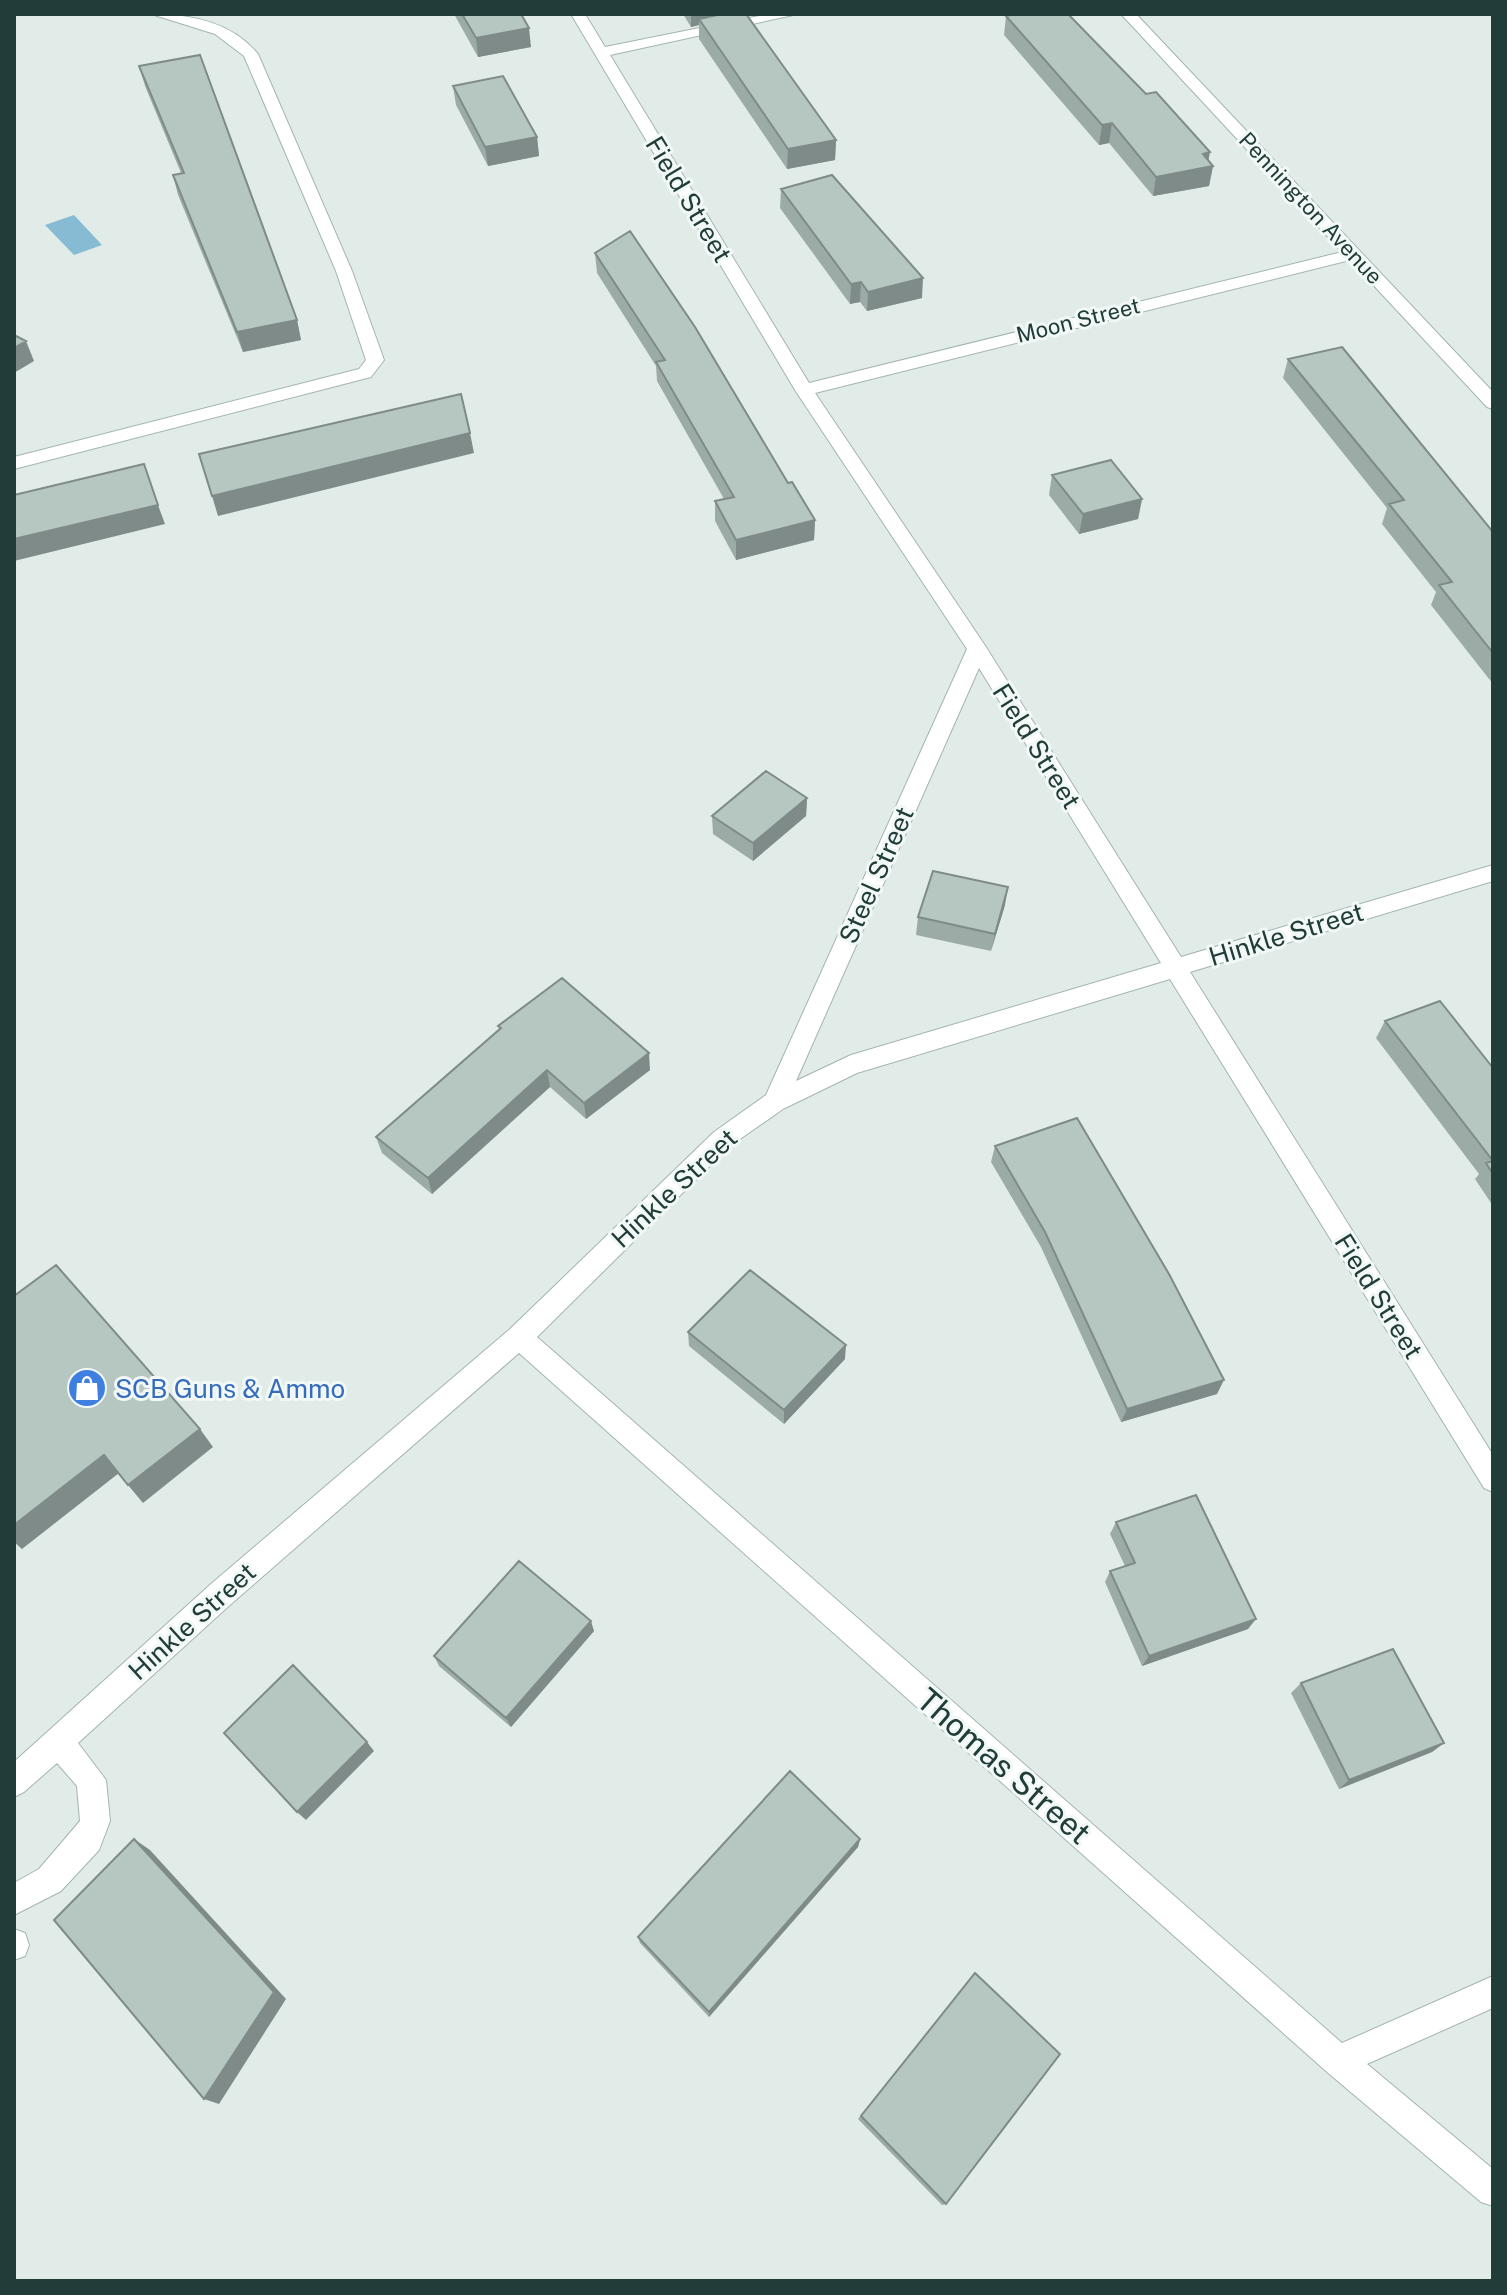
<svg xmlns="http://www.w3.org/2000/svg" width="1507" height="2295" font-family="'Public Sans',sans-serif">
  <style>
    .water { fill: #87bbd3 }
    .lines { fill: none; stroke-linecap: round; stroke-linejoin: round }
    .minor-casing { stroke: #a4b4b1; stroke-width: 2 }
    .minor { fill: #fff; fill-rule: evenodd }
    .wall { fill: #9daba7 }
    .shaded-wall { fill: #7f8b88 }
    .building { fill: #b6c7c2; stroke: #7f8b88; stroke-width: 2 }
    .labels { text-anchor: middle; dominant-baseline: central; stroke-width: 6; stroke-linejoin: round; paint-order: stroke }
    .far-street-label { font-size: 22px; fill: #213d3a; stroke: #f1f8f6 }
    .street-label { font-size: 26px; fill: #213d3a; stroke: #f1f8f6 }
    .shop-label { font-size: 26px; fill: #366cbe; stroke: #f1f8f6; text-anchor: start }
    .near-street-label { font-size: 32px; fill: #213d3a; stroke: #f1f8f6 }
  </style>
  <rect width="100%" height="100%" fill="#e1ece9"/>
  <!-- water -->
  <path class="water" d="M74,215L102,245L74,255L45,225Z"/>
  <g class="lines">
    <defs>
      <path id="minor" d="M151,14C190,14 232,22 258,54L352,271L384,360L371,377L14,469V457L359,369L366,360L336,271L244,56L215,34Z
        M571,14H585L605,47L769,14H798L610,55L809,383L1342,252L1121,14H1136L1493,392V409L1487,407L1350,260L815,393L984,644L1181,957L1493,865V881L1190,972L1493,1455V1492L1484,1488L1170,979L857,1073L783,1109L730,1146L537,1337L1342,2043L1493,1976V2008L1367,2064L1493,2169V2206L1481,2202L1327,2072L519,1353L231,1604L78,1743L106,1780L110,1821L99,1850L61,1891L14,1915V1883L39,1869L80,1821L77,1786L57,1763L24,1792L14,1797V1762L211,1584L510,1329L714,1132L766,1095L967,649L795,390ZM979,668L1161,963L851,1055L796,1081Z
        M14,1929L25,1933L29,1945L25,1956L14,1960Z"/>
    </defs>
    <!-- minor casing -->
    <use href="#minor" class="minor-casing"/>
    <!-- minor -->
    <use href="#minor" class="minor"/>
  </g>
  <!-- wall -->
  <path class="wall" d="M454,14H521L531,47L478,57Z
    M683,14H746L836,140L835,160L787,169L699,39V25L691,27Z
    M1006,16L1146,94L1210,152L1208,160L1213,166L1209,186L1153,196L1109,143L1099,145L1004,35Z
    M139,66L297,320L301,340L243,352L178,195L173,175L181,173L145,86Z
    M453,86L537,137L539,156L488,166L456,105Z
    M781,189L922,298L867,311L860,302L850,304L780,208Z
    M595,253L788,483L815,520L814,540L736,560L715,521V501L724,499L657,381L656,366L597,273Z
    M1288,359L1493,532V684L1431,605L1436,592L1382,524L1387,508L1283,378Z
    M1052,475L1142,499L1138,519L1079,534L1049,495Z
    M807,798L806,816L753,861L713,834L712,816Z
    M1005,905L991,951L916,935L918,917Z
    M1385,1021L1493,1068V1206L1475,1179L1479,1174L1376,1038Z
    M498,1026L650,1070L586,1119L550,1087L432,1194L382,1153L376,1137L499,1030Z
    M995,1146L1217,1394L1121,1422L1041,1247L991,1162Z
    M688,1332L845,1359L784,1424L689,1346Z
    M1116,1522L1248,1629L1142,1666L1105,1582L1110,1571L1125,1566L1110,1534Z
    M594,1631L511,1727L439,1666L434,1656Z
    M1301,1683L1444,1743L1432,1752L1339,1789L1291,1693Z
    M860,1839L858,1847L709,2017L640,1943L638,1937Z
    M975,1973L946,2204L942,2205L858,2119Z"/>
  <!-- shaded-wall -->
  <path class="shaded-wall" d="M691,14H735L699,19V25L691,27Z
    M529,28L531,47L478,57L476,38Z
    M1112,123L1109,143L1099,145L1102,125Z
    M537,137L539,156L488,166L485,147Z
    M836,140L835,160L787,169L788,149Z
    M1210,152L1207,167L1213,166L1209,186L1153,196L1156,177L1203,154Z
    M923,278L922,298L867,311L868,292Z
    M861,282L860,302L850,304L851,284Z
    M297,320L301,340L243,352L237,332Z
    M26,341L34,361L14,373V348Z
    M470,433L474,453L218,516L212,496Z
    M1142,499L1138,519L1079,534L1083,514Z
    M158,505L165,524L14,561V539Z
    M815,520L814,540L736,560V540Z
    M807,798L806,816L753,861V843Z
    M1008,887L1005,905L991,951L995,934Z
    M649,1053L650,1070L586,1119L584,1103Z
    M547,1070L550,1087L432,1194L428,1178Z
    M846,1345L845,1359L784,1424V1410Z
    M1224,1380L1217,1394L1121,1422L1127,1409Z
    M200,1429L213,1447L143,1503L128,1485Z
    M104,1455L119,1473L22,1549L14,1542V1525Z
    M1256,1619L1248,1629L1142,1666L1149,1656Z
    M591,1621L594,1631L511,1727L506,1718Z
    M367,1742L374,1751L306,1820L297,1812Z
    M1444,1743L1432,1752L1339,1789L1349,1780Z
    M134,1839L150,1850L286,1999L219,2104L204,2099Z
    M860,1839L858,1847L709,2017V2012Z"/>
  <!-- building -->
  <path class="building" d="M462,14H521L529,28L476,38Z
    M722,14H746L836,140L788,149L699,19Z
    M1015,14H1068L1146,94L1156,92L1210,152L1203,154L1213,166L1156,177L1112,123L1102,125L1006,16Z
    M200,55L297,320L237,332L173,175L184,173L139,66Z
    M503,76L537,137L485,147L453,86Z
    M832,175L923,278L868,292L861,282L851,284L781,189Z
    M630,231L695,327L788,483L792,482L815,520L736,540L715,501L734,497L656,362L665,360L595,253Z
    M14,335L26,341L14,348Z
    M1342,347L1493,532V653L1439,585L1452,582L1389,504L1404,500L1288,359Z
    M461,394L470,433L212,496L199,454Z
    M1111,460L1142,499L1083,514L1052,475Z
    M144,464L158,505L14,539V495Z
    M766,771L807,798L753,843L712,816Z
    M933,871L1008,887L995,934L918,917Z
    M562,978L649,1053L584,1103L547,1070L428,1178L376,1137L501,1028L498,1026Z
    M1440,1001L1493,1068V1174L1486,1163L1493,1161L1385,1021Z
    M1077,1118L1169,1274L1224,1380L1127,1409L1045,1232L995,1146Z
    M56,1265L200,1429L128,1485L104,1455L14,1525V1296Z
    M750,1270L846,1345L784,1410L688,1332Z
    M1196,1495L1256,1619L1149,1656L1110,1571L1135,1563L1116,1522Z
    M519,1561L591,1621L506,1718L434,1656Z
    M1393,1649L1444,1743L1349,1780L1301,1683Z
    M293,1665L367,1742L297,1812L224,1733Z
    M790,1771L860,1839L709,2012L638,1937Z
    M134,1839L274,1992L204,2099L54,1920Z
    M975,1973L1060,2054L946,2204L861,2116Z"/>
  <!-- icons -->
  <defs>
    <symbol id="shop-disc" viewBox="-11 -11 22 22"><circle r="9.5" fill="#3f7fe0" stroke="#f1f8f6"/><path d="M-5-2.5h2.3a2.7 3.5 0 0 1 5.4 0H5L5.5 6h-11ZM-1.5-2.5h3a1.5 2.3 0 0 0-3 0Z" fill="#fff"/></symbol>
  </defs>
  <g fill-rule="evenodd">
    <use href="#shop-disc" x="65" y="1366" width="44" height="44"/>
  </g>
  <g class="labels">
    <!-- far-street labels -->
    <g class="far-street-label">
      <text transform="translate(1311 208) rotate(47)">Pennington Avenue</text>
      <text transform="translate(1078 320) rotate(-14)">Moon Street</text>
    </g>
    <!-- street labels -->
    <g class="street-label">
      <text transform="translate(689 199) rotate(59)">Field Street</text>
      <text transform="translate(1037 746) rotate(58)">Field Street</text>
      <text transform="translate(876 875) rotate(-66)">Steel Street</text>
      <text transform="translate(1286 934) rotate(-17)">Hinkle Street</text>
      <text transform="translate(674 1188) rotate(-43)">Hinkle Street</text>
      <text transform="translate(1379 1296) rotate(58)">Field Street</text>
      <text transform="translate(192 1621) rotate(-42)">Hinkle Street</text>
    </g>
    <!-- shop labels -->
    <g class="shop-label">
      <text x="115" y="1388">SCB Guns &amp; Ammo</text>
    </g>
    <!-- near-street labels -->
    <g class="near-street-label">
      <text transform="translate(1004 1766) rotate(41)">Thomas Street</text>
    </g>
  </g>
  <!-- border -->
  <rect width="1507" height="2295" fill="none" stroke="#213d3a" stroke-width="32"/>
</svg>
